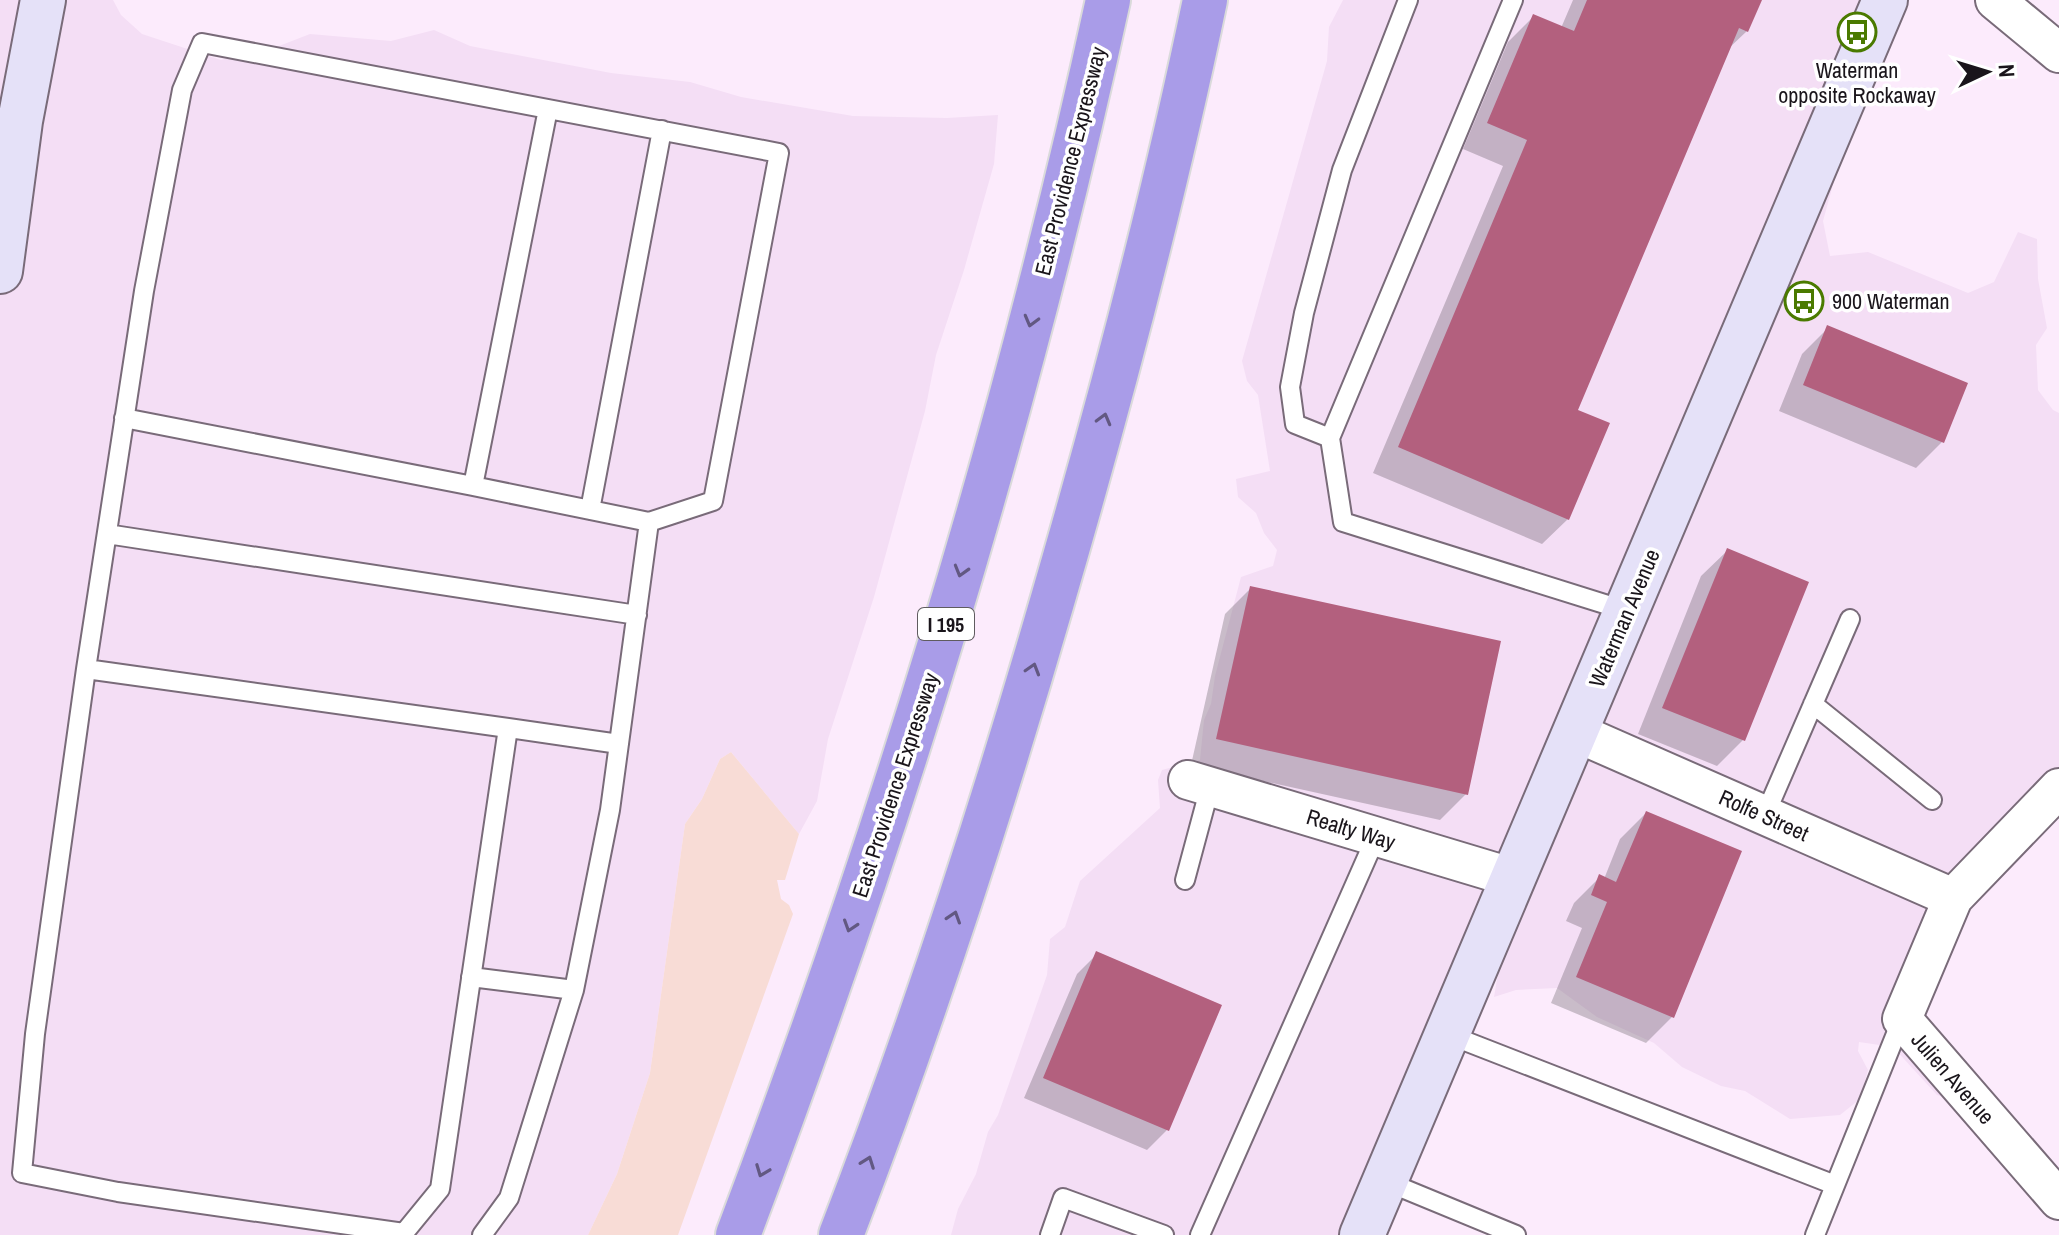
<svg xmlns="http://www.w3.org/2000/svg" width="2059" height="1235" font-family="'Archivo Narrow',sans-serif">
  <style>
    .built { fill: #f4def5 }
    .green { fill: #f8dcd6 }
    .shadow { fill: #0003 }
    .building { fill: #b3607e }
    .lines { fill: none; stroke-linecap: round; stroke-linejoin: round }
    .lane-casing { stroke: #796b79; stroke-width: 22 }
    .street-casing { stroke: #796b79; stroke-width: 42 }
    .secondary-casing { stroke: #796b79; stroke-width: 48 }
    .highway-casing { stroke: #dadadb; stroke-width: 48 }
    .lane { stroke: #fff; stroke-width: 18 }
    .street { stroke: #fff; stroke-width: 38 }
    .secondary { stroke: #e5e1f8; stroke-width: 44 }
    .highway { stroke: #a99ce8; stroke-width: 44 }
    .oneway { stroke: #625882 }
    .labels { text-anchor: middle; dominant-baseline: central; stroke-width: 7; stroke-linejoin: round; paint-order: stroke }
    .shield { fill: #fff; stroke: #5f5b5f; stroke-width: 2 }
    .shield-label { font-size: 20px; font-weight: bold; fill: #1a151b }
    .poi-label { font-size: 22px; fill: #1a151b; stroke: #fff }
    .street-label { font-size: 22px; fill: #1a151b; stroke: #fff }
  </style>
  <rect width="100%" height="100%" fill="#fcebfc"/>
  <!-- built -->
  <path class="built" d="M0,0H113L121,15L142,34L221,60L279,46L310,34L391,41L434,30L470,46L611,73L690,82L741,97L853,116L947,118L998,115L994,164L964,270L936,355L925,411L874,597L828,739L817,801L799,834L731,752L720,759L702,799L685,824L650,1073L617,1174L588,1235H0Z
    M1343,0H1885L1806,170L1836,174L1823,221L1830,256L1868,252L1968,293L1994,282L2018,232L2037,239L2038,279L2047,328L2036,345L2038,390L2053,410L2059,413V788L1998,847L1907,1015L1957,1082L1944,1097L1937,1095L1893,1047L1859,1042L1858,1051L1868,1070L1860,1099L1840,1115L1790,1119L1745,1091L1721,1086L1682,1067L1654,1043L1597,1017L1557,988L1516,990L1494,997L1499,968L1356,1235H951L958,1209L976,1174L988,1132L998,1115L1047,975L1050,939L1065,927L1080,881L1160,808L1158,780L1162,770L1200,760L1204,720L1211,704L1215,676L1241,577L1273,566L1277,550L1264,533L1256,513L1238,497L1236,479L1270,471L1258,395L1247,381L1242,361L1327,61L1329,27Z"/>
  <!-- green -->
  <path class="green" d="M731,752L799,834L785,880H777L781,899L789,905L793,914L678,1235H588L617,1174L650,1073L685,824L702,799L720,759Z"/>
  <!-- shadow -->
  <path class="shadow" d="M1573,0H1760L1747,31L1728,49L1575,411L1568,519L1542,544L1373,473L1503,166L1463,149L1508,42L1534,16L1561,28Z
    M1828,328L1942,442L1916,468L1779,411L1802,354Z
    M1727,551L1807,583L1743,740L1717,766L1638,734L1701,576Z
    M1251,588L1466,794L1440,820L1191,765L1225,614Z
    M1646,813L1672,1017L1646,1043L1551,1003L1582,928L1566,921L1574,903L1600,877L1604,879L1620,839Z
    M1097,954L1167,1130L1147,1150L1024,1098L1077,974Z"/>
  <!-- building -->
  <path class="building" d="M1587,0H1762L1748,32L1739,28L1578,410L1610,423L1569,520L1398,447L1527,140L1487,123L1533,14L1574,31Z
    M1827,325L1968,383L1944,443L1803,385Z
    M1727,548L1809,582L1745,741L1662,708Z
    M1250,586L1501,641L1468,795L1216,739Z
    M1646,811L1742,851L1674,1018L1576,977L1607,902L1591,895L1599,874L1616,882Z
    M1096,951L1222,1005L1169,1131L1043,1078Z"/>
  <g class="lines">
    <defs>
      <path id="lane" d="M1513,0L1330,438L1343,522L1627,611
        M548,109L473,486L649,522
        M124,418L473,486
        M1330,438L1295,424L1290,387L1304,313L1342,170L1408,0
        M590,510L662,130
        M107,534L637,615
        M86,669L508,728
        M1813,704L1932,800
        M1765,815L1850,619
        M1185,880L1210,787
        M471,977L574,990
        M1447,1034L1835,1185
        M1385,1181L1516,1235
        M482,1235L509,1198L574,990L610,810L649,522L713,501L779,153L202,43L182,90L144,291L86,669L35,1034L22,1173L118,1192L404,1233L440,1189L508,728L619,744
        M1050,1235L1063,1198L1164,1235
        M1200,1235L1376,837
        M1815,1235L1902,1019"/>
      <path id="street" d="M1995,0L2059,53
        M1575,732L1953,898
        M1188,780L1514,878
        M2059,788L1953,898L1902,1019L2059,1200"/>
      <path id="secondary" d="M0,271L20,121L43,0
        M1362,1235L1885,0"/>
      <path id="highway" d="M738,1235C890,833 1017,421 1108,0
        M841,1235C921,1028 990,816 1052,602C1110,403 1163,203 1205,0"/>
    </defs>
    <!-- lane casing -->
    <use href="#lane" class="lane-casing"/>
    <!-- street casing -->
    <use href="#street" class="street-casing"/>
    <!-- secondary casing -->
    <use href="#secondary" class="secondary-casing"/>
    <!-- highway casing -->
    <use href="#highway" class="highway-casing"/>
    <!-- lane -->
    <use href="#lane" class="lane"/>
    <!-- street -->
    <use href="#street" class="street"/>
    <!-- secondary -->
    <use href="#secondary" class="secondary"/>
    <!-- highway -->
    <use href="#highway" class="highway"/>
  </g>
  <!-- one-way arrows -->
  <defs><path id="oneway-chevron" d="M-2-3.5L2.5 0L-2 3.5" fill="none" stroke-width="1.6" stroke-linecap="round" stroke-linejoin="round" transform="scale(2)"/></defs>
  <g class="oneway">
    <use href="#oneway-chevron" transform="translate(1031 321) rotate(105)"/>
    <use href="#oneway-chevron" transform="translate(1104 419) rotate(-75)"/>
    <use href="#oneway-chevron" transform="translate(961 571) rotate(106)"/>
    <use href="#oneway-chevron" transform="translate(1033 669) rotate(-73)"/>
    <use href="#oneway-chevron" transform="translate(954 917) rotate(-72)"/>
    <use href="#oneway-chevron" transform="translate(850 926) rotate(108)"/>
    <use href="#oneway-chevron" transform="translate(868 1162) rotate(-70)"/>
    <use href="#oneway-chevron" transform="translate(762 1171) rotate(111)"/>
  </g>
  <!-- icons -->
  <defs>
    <symbol id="bus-ring" viewBox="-11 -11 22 22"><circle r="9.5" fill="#fff" stroke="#4a7a00" stroke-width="1.5"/><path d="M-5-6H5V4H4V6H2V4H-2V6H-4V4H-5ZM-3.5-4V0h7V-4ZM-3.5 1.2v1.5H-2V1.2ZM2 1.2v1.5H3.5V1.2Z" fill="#4a7a00"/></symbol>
  </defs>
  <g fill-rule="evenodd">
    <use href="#bus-ring" x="1835" y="10" width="44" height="44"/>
    <use href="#bus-ring" x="1782" y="279" width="44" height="44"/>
  </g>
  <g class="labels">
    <!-- shield labels -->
    <rect class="shield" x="918" y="608" width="56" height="32" rx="6"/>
    <g class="shield-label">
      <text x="946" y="624">I 195</text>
    </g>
    <!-- poi labels -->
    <g class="poi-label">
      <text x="1857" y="70">Waterman<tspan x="1857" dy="25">opposite Rockaway</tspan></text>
      <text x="1832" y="301" text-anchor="start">900 Waterman</text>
    </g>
    <!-- street labels -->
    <g class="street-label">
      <text transform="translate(1070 161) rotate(-76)">East Providence Expressway</text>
      <text transform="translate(1624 618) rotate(-67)">Waterman Avenue</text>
      <text transform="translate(895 785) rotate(-72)">East Providence Expressway</text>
      <text transform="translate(1764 815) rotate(24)">Rolfe Street</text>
      <text transform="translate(1351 829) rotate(17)">Realty Way</text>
      <text transform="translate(1953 1078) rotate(49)">Julien Avenue</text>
    </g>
  </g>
  <!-- north arrow -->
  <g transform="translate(1987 72) rotate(86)" stroke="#ffffff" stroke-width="6" paint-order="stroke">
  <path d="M0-6L14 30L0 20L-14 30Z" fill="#1a151b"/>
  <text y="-12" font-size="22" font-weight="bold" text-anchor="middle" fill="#1a151b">N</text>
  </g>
</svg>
